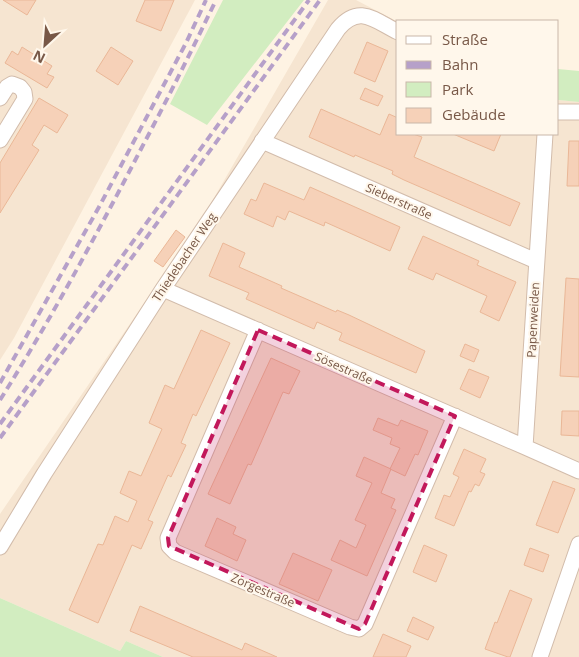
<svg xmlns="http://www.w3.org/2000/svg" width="579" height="657" font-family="'Open Sans',sans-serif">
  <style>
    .residential { fill: #f6e5d1 }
    .green { fill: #d2edc0 }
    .building { fill: #f6d1b8; stroke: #eab797 }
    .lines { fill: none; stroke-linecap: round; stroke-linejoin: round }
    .minor-casing { stroke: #d2bcab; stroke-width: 17 }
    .minor { stroke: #fff; stroke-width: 15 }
    .rail { stroke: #b6a0c9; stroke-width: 4; stroke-dasharray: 8 5; stroke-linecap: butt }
    .marked { fill: #c2185b; fill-opacity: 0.2; stroke: #c2185b; stroke-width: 4; stroke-dasharray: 10 6; stroke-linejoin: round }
    .labels { text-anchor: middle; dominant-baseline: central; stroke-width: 4; stroke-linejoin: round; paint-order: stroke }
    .street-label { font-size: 12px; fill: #785847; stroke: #fff7eb }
  </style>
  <rect width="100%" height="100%" fill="#fef3e3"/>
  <!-- residential -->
  <path class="residential" d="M0,0H195L14,338L0,360Z
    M328,0H356L398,22V134H558V100L579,102V657H163L126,641L120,651L0,598V514L203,217Z"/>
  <!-- green -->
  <path class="green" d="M223,0H304L207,125L170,104Z
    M558,69L579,71V102L558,100Z
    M0,598L120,651L126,641L163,657H0Z"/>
  <!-- building -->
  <path class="building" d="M3,0H36L27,15Z
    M145,0H174L161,31L136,21Z
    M367,42L388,51L375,82L354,73Z
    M22,47L52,66L47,74L54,77L47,88L5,63L12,51L18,55Z
    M111,47L133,61L118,85L96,71Z
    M365,88L383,96L378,106L360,99Z
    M39,98L68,115L57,133L44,125L32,145L39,150L0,213V163Z
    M321,109L380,135L389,114L398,118V134H413L422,137L414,157L520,203L510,226L404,180L392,174L393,171L355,155L354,157L309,137Z
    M453,134H501L494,151Z
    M569,141H579V186H567Z
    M264,183L304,200L310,187L400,227L390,251L325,222L324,226L289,211L285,220L277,216L273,227L244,214L251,199L256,201Z
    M176,230L185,237L163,267L154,261Z
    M423,236L479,261L477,265L516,282L499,321L480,312L487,296L436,273L433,280L408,269Z
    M223,243L245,253L239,267L282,286L281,288L336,312L337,310L349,315L425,351L416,373L339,340L342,333L317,322L314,329L246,299L249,293L209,276Z
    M566,278L579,279V377L560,376Z
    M201,330L230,343L196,416L193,414L181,443L186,445L171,477L168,475L148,520L153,522L141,549L132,545L98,623L69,610L98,544L103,545L115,516L128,522L137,501L120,493L129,471L141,476L162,429L149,423L165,385L174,389Z
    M465,344L479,350L474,362L460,356Z
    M271,358L300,371L289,394L283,392L251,465L248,464L230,504L208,494Z
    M469,369L489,377L480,398L460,389Z
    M562,411H579V436L561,435Z
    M378,418L398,426L401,420L428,431L418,455L415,454L405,476L390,469L400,448L390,444L392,438L373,430Z
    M464,449L486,459L480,472L485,474L479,486L475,484L471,492L469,491L454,526L435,518L444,495L450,497L459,477L453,474Z
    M364,457L391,469L381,493L395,499L391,508L396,510L367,576L331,560L340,540L356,548L366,525L355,520L372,483L356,476Z
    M553,481L575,489L558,533L536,525Z
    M217,518L236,527L233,534L246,540L237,561L205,546Z
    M424,545L447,555L436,582L413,572Z
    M530,548L549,555L543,572L524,565Z
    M293,553L332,570L318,601L279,584Z
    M510,590L532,599L510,657H508L485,649L495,622L497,623Z
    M140,606L242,650L245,643L277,657H193L130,631Z
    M413,617L434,627L428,640L407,631Z
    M383,634L411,646L406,657H373Z"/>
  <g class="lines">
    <defs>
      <path id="minor" d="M0,98L7,87L12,84L20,87L24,92L25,99L0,140
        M558,112H579
        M545,134L525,447L579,471
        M262,141L536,261
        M163,289L525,447
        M258,330L168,538L169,546L175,552L350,627L359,629L365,624L455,416
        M0,547L44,474L163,289L338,29C359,4 374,20 398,32
        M540,657L579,544"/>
    </defs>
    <!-- minor casing -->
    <use href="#minor" class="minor-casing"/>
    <!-- minor -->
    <use href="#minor" class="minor"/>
    <!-- rail -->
    <path class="rail" d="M0,383L99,207L186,43L206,0
      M0,400C51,319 97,234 141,149C167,100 192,50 216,0
      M0,424L309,0
      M0,438L320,0"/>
  </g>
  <!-- marked area -->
  <path class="marked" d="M258,330L455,416L365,624L359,629L169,546L168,538Z"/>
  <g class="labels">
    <!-- street labels -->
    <g class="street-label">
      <text transform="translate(399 201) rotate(24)">Sieberstraße</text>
      <text transform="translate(184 257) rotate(-56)">Thiedebacher Weg</text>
      <text transform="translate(533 320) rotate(-87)">Papenweiden</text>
      <text transform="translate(344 368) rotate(24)">Sösestraße</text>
      <text transform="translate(263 590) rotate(23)">Zorgestraße</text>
    </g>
  </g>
  <!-- legend -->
  <rect x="396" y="20" width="162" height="115" fill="#fff7eb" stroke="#c9b7a9"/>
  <rect x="406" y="36" width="25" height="8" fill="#ffffff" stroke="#c9b7a9"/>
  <text x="442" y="45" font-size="15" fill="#785847">Straße</text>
  <rect x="406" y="61" width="25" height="8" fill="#b6a0c9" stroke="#c9b7a9"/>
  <text x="442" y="70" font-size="15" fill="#785847">Bahn</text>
  <rect x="406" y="82" width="25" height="15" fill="#d2edc0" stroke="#c9b7a9"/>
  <text x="442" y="95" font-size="15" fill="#785847">Park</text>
  <rect x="406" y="108" width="25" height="15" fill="#f6d1b8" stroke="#c9b7a9"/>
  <text x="442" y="120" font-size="15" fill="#785847">Gebäude</text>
  <!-- north arrow -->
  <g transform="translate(45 45) rotate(206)" stroke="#fff7eb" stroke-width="4" paint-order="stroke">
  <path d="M0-4L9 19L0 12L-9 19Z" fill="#785847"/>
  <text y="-8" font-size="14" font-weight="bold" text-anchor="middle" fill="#785847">N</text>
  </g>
</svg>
